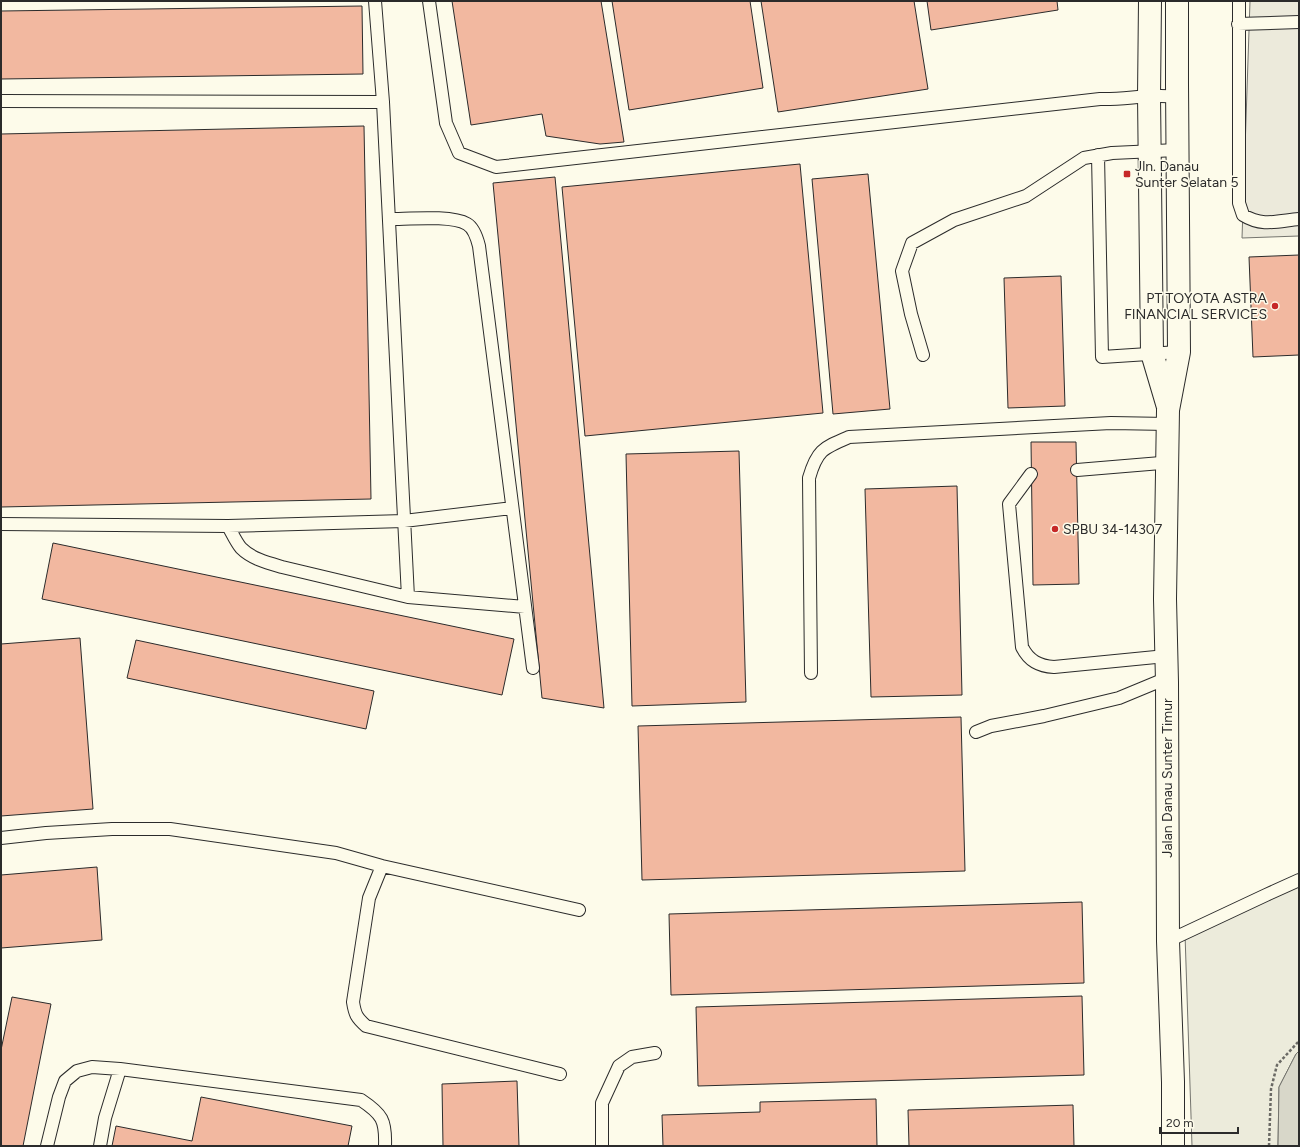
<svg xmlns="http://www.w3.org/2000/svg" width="1300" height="1147" font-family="Figtree,sans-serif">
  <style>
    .green { fill: #ecebdb; stroke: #74746e }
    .parking { fill: #eceadb; stroke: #74746e }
    .water { fill: #d8d7c9; stroke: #74746e }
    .building { fill: #f2b8a0; stroke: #2b2b2b }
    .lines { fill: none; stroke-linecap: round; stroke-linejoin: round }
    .service-casing { stroke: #2b2b2b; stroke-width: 14 }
    .secondary-casing { stroke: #2b2b2b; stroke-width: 24 }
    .path { stroke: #6a6964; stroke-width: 2.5; stroke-dasharray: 3 2; stroke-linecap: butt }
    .service { stroke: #fdfbea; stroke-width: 12 }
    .secondary { stroke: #fdfbea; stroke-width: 22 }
    .poi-dot { fill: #c62828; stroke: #fdfbea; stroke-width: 1.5 }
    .labels { text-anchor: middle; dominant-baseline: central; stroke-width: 3; stroke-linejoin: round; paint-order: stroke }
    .poi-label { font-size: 14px; fill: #2b2b2b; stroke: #fdfbea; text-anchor: start }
    .street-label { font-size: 14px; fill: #2b2b2b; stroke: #fdfbea }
  </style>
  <rect width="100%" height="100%" fill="#fdfbea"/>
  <!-- green -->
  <path class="green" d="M1299,885V1051L1296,1054L1279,1087L1278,1146H1192L1185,934Z"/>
  <!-- parking -->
  <path class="parking" d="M1250,1H1299V236L1242,238Z"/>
  <!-- water -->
  <path class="water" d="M1299,1051V1146H1278L1279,1087L1296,1054Z"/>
  <!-- building -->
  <path class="building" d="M452,1H601L624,142L600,144L546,136L542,114L471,125Z
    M612,1H750L763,88L629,110Z
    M761,1H914L928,89L778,112Z
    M927,1H1057L1058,10L931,30Z
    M362,6L363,74L1,79V11Z
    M364,126L371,499L1,507V134Z
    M800,164L823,413L585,436L562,187Z
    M868,174L890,409L833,414L812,179Z
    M555,177L604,708L542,698L493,183Z
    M1299,255V355L1253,357L1249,257Z
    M1061,276L1065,406L1008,408L1004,278Z
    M1031,442H1076L1079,584L1033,585Z
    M739,451L746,702L632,706L626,454Z
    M957,486L962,695L871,697L865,489Z
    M53,543L514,639L502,695L42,599Z
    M80,638L93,809L1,816V644Z
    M136,640L374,691L366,729L127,678Z
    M961,717L965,871L642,880L638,726Z
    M97,867L102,940L1,948V875Z
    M1082,902L1084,983L671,995L669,914Z
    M1082,996L1084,1075L698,1086L696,1007Z
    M12,997L51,1004L23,1146H1V1050Z
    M517,1081L519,1146H443L442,1084Z
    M201,1097L352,1126L348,1146H112L116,1126L192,1141Z
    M876,1099L877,1146H663L662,1115L760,1112V1102Z
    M1073,1105L1074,1146H909L908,1110Z"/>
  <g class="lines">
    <defs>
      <path id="service" d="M375,1L383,102
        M429,1L446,123L459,153L496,167L1100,99C1126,100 1151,93 1177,97
        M1239,1V203L1243,215C1262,227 1278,221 1299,219
        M1238,24L1299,22
        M1,101L383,102L408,597L525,607
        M1098,155L1102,357L1179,352
        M389,219C408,219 452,215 467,224C474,228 477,238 479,246L533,668
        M923,355L911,314L902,271L912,243L954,220L1026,196L1084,158L1112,153L1177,150
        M1077,470L1161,463L1168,464
        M1031,474L1009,504L1022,647C1029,661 1039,666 1054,667L1166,656
        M1,524L228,526L404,521L512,508
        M228,526C232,533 236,542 241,548C252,559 268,563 282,567L408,597
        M811,673L809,478C817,450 823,448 849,437L1111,423L1168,424
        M976,732L991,726L1044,716L1119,698L1160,681L1167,682
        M1,838L46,833L112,829H170L336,853L382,866L579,910
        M382,866L369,898L353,1002C355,1015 357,1018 366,1026L560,1074
        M1168,941L1266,895L1299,880
        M47,1146L59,1097L65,1081L77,1071L92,1067L120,1069L361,1100C382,1114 386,1120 385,1146
        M100,1146L105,1118L120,1069
        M602,1146V1103L619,1066L632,1057L655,1053"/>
      <path id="secondary" d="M1150,1L1149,96L1152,353L1168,407
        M1173,1146V1082L1168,941L1167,682L1165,599L1168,410L1179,352L1177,84V1"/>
    </defs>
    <!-- service casing -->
    <use href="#service" class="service-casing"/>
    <!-- secondary casing -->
    <use href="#secondary" class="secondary-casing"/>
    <!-- path -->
    <path class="path" d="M1269,1146L1271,1089L1277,1065L1299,1041"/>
    <!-- service -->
    <use href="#service" class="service"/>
    <!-- secondary -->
    <use href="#secondary" class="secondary"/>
  </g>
  <!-- markers -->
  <g class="poi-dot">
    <rect x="1123" y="170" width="8" height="8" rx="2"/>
    <circle cx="1275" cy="306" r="4"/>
    <circle cx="1055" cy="529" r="4"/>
  </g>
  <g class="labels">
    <!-- poi labels -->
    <g class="poi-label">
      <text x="1135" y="166">Jln. Danau<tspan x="1135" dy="16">Sunter Selatan 5</tspan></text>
      <text x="1267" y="298" text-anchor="end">PT TOYOTA ASTRA<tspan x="1267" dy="16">FINANCIAL SERVICES</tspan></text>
      <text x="1063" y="529">SPBU 34-14307</text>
    </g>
    <!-- street labels -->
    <g class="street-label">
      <text transform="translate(1167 778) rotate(-90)">Jalan Danau Sunter Timur</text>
    </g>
  </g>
  <!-- border -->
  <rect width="1300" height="1147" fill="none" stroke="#2b2b2b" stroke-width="4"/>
  <!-- scale -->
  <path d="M1160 1127v6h78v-6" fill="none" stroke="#2b2b2b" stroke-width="2"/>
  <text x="1166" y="1127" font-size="12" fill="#2b2b2b" stroke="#fdfbea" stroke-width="3" paint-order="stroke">20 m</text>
</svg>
